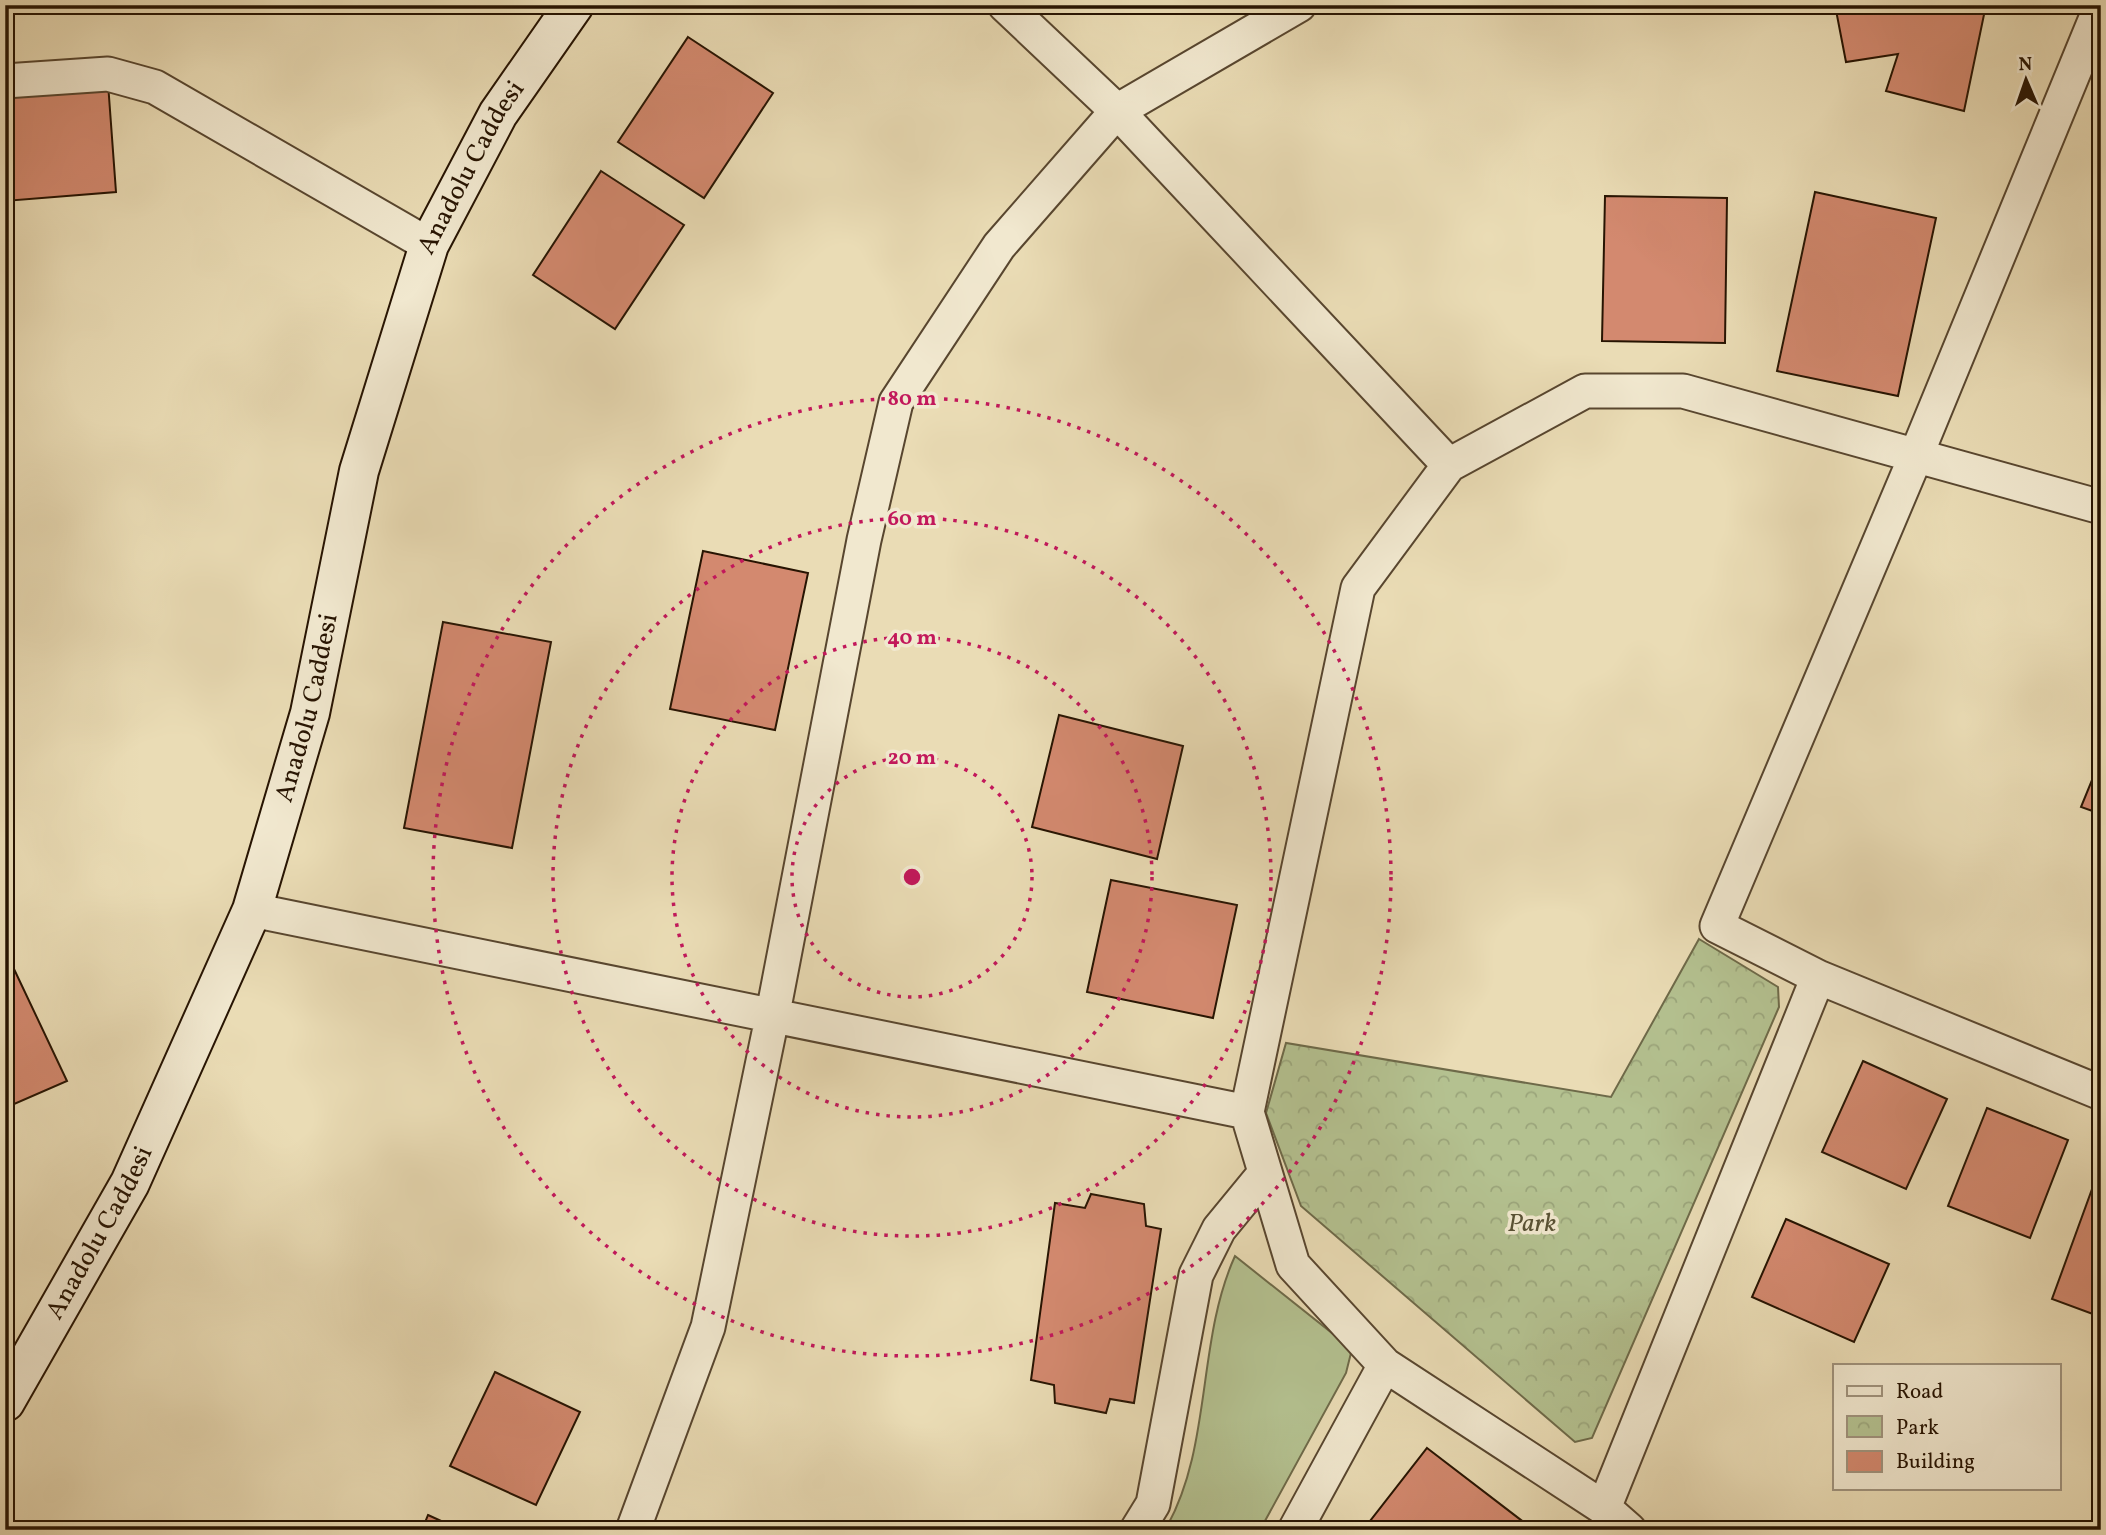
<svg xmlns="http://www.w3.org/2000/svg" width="2106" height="1535" font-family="Vollkorn,serif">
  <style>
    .grass { fill: #b4c190; stroke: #6e6a49; stroke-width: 2 }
    .park { fill: url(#park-crowns); stroke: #6e6a49; stroke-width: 2 }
    .building { fill: #d3896f; stroke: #271402; stroke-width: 2 }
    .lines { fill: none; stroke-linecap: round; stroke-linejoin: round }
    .street-casing { stroke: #58462f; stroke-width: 37 }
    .secondary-casing { stroke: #271402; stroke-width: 42 }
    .street { stroke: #f1e8cf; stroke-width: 33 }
    .secondary { stroke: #f1e8cf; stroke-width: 38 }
    .ring { fill: none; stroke: #c2185b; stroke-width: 3.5; stroke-dasharray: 3.5 7 }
    .labels { text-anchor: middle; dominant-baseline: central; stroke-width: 7; stroke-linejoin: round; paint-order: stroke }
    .street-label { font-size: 26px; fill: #271402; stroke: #f1e8cf }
    .park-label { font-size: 26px; font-style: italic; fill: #585134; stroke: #f1e8cf }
    .centre { fill: #c2185b; stroke: #f1e8cf; stroke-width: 3.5 }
    .ring-label { font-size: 21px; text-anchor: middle; font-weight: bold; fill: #c2185b; stroke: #f1e8cf; stroke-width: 7; stroke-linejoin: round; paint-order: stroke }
  </style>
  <defs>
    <pattern id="park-crowns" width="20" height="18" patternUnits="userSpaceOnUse" patternTransform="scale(1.75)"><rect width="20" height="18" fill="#b4c190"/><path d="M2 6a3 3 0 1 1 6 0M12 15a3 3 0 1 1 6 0" fill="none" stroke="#9ba57b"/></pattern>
  </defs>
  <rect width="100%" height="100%" fill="#eadcb5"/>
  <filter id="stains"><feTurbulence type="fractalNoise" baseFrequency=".00286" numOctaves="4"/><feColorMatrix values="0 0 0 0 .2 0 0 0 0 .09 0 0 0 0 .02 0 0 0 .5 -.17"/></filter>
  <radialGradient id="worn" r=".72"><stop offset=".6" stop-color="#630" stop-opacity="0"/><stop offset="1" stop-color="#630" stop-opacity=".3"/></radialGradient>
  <!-- grass -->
  <path class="grass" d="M1235,1256L1352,1349L1346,1373L1260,1530H1165C1213,1447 1196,1342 1235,1256Z"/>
  <!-- park -->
  <path class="park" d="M1699,939L1778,987L1779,1007L1592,1438L1575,1442L1301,1206L1266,1113L1286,1043L1611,1097Z"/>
  <!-- building -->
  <path class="building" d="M1835,5H1986L1964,111L1886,91L1898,54L1846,62Z
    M688,37L773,93L704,198L618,142Z
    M108,83L116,192L5,201V91Z
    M601,171L684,225L615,329L533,275Z
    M1815,192L1936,218L1898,396L1777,371Z
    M1605,196L1727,198L1725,343L1602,341Z
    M703,551L808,573L775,730L670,709Z
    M443,622L551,642L512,848L404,828Z
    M1059,715L1183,746L1157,859L1032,827Z
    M2101,758V814L2081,807Z
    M1111,880L1237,905L1213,1018L1087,992Z
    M5,950L67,1081L5,1108Z
    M1863,1061L1947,1099L1906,1189L1822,1152Z
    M1987,1108L2068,1140L2030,1238L1948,1206Z
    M2099,1170L2101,1171V1317L2052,1299Z
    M1091,1194L1144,1204L1146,1226L1161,1229L1134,1403L1110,1399L1106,1413L1055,1403L1054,1385L1031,1380L1055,1203L1085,1208Z
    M1786,1219L1889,1264L1854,1342L1752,1297Z
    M495,1372L580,1412L536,1505L450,1466Z
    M1427,1448L1534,1530H1363Z
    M428,1515L461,1530H422Z"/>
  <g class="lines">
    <defs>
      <path id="street" d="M1005,5L1117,111L1449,465
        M5,81L108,74L155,87L429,245
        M252,910L1247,1112
        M1818,977L2101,1093
        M1604,1508L1818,977L1717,926L1915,458L2101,6
        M633,1530L708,1327L773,1013L864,540L896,402L999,246L1117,111L1299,5
        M1137,1530L1153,1504L1196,1275L1219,1229L1265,1173
        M1295,1530L1385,1365
        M1629,1530L1604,1508L1385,1365L1293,1265L1247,1112L1358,588L1449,465L1585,391H1683L2101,507"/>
      <g id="secondary">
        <path id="s1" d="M5,1402L130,1183L252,910L310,713L359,471L429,245L498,114L574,5"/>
      </g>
    </defs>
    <!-- street casing -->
    <use href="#street" class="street-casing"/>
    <!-- secondary casing -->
    <use href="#secondary" class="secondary-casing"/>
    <!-- street -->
    <use href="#street" class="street"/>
    <!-- secondary -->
    <use href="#secondary" class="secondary"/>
  </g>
  <!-- distance rings -->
  <g class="ring">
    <circle cx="912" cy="877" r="120"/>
    <circle cx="912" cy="877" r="240"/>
    <circle cx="912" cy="877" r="359"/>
    <circle cx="912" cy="877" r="479"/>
  </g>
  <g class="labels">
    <!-- street labels -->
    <g class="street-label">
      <text stroke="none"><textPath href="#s1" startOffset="1328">Anadolu Caddesi</textPath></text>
      <text stroke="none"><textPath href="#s1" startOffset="761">Anadolu Caddesi</textPath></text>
      <text stroke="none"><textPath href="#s1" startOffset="194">Anadolu Caddesi</textPath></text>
    </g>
    <!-- park labels -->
    <g class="park-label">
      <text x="1532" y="1224">Park</text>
    </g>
  </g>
  <circle cx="912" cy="877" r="10" class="centre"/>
  <g class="ring-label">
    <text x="912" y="405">80 m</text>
    <text x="912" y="525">60 m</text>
    <text x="912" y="644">40 m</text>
    <text x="912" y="764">20 m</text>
  </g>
  <!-- margin -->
  <rect width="2106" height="1535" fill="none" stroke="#eadcb5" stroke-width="28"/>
  <rect x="7" y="7" width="2092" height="1521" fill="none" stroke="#271402" stroke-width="3.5"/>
  <rect x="14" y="14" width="2078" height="1507" fill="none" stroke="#271402" stroke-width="2"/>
  <!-- legend -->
  <rect x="1833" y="1364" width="228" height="126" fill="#f1e8cf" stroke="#a0937d" stroke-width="2"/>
  <rect x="1847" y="1386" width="35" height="10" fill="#f1e8cf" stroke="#a0937d" stroke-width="2"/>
  <text x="1896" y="1398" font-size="21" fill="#271402">Road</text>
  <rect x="1847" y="1416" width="35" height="21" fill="url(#park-crowns)" stroke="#a0937d" stroke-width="2"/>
  <text x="1896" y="1434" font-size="21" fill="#271402">Park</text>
  <rect x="1847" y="1451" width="35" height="21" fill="#d3896f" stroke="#a0937d" stroke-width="2"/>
  <text x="1896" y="1468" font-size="21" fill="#271402">Building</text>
  <!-- north arrow -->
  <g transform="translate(2026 80) rotate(358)" stroke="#f1e8cf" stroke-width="5" paint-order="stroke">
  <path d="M0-5L12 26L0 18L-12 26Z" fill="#271402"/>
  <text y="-10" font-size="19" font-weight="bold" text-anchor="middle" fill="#271402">N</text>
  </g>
  <rect width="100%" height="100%" filter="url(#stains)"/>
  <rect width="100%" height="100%" fill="url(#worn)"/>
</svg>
